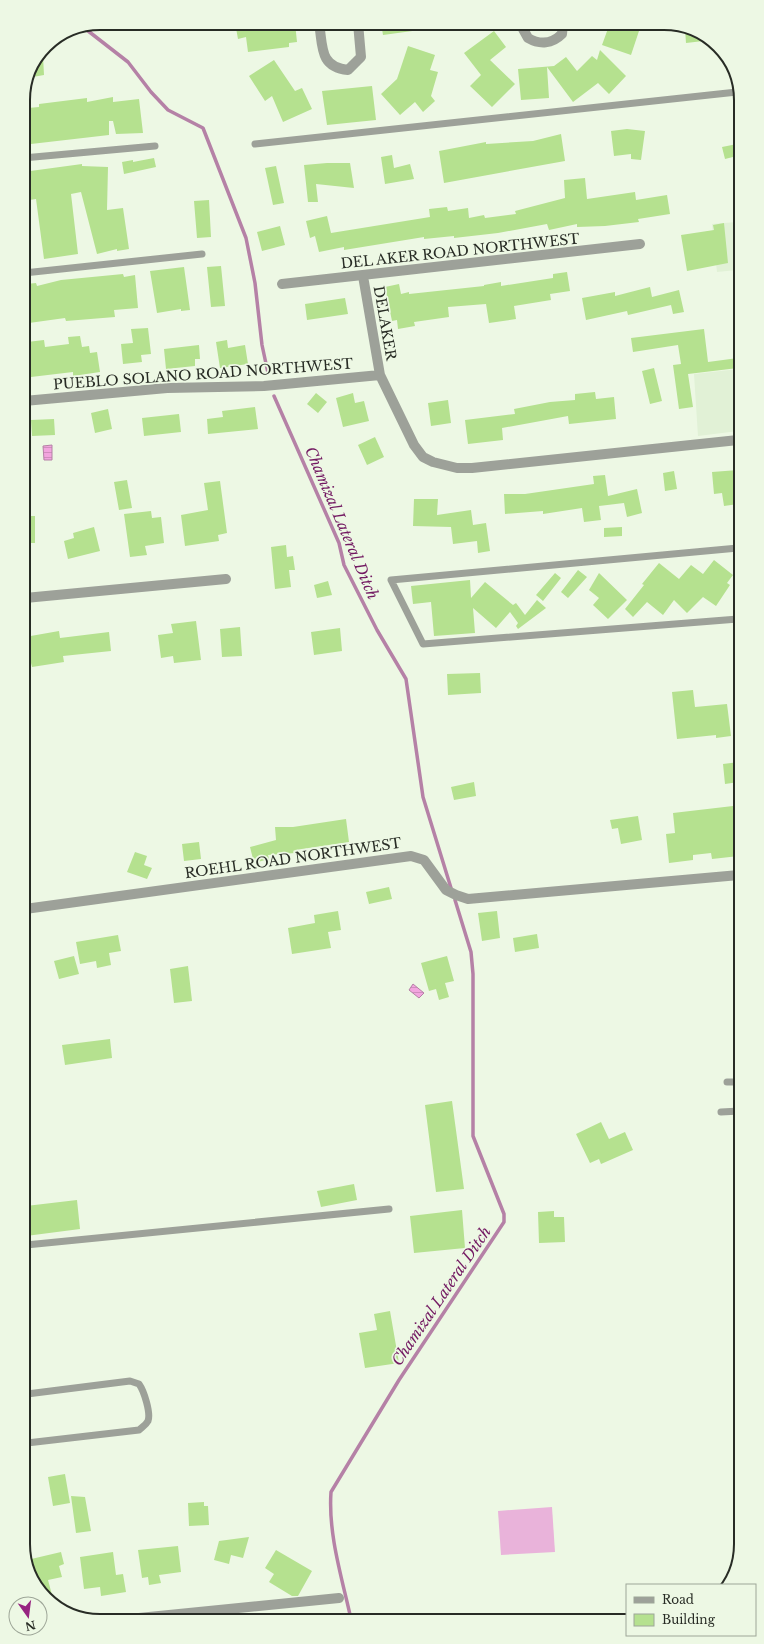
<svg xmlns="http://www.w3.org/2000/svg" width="764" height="1644" viewBox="0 0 764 1644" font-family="'Libre Baskerville',serif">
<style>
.built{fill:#e1f1d6}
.grass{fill:#e9b3da}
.water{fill:url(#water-rules);stroke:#b581a6}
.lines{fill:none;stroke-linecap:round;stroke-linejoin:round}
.stream{stroke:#b581a6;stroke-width:3.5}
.building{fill:#b5e18f}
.service{stroke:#9da199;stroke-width:7}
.minor{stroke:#9da199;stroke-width:10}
.labels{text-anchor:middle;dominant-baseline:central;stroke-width:3.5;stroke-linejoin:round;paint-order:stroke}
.street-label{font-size:14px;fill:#282c25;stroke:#edf8e4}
.water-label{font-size:15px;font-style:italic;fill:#731a62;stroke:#edf8e4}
.rim{fill:none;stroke:#282c25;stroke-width:2}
</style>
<defs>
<pattern id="water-rules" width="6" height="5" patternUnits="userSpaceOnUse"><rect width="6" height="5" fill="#f2a5de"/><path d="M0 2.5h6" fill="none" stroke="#d08ebe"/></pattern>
</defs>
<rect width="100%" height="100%" fill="#edf8e4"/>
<path class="built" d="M737 222V270L717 272 712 224Z
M738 369V431L698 436 694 374Z"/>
<path class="grass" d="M552 1507 555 1552 501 1555 498 1511Z"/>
<path class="water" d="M52 445V460H44L43 446Z
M413 984 424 993 419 998 409 990Z"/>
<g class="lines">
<path class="stream" d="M83 27 128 62 151 92 168 110 203 128 246 238 255 283 262 345 268 373
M274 396 339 543 344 565 377 630 406 679 423 797 451 888
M351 1619C342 1578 328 1534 331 1492L399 1380 504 1222V1214L473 1136V974L471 952 455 900"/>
</g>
<path class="building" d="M245 23H295L297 42 289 43V47L248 52 246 37 238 39 236 28 245 26Z
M381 23H427V29L383 35Z
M610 23H627L640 28 631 55 602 45Z
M685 29 711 39 712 40 686 43Z
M494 31 506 47 490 60 515 84 492 107 470 86 481 75 464 53Z
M408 46 435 55 430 70 438 72 431 96 435 101 423 112 415 102 400 115 381 94 397 79Z
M600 50 626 76 609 94 598 83 573 102 547 67 549 98 521 100 518 69 554 66 566 57 577 71 592 56 597 60Z
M39 56H43L44 75 27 78 29 71Z
M274 60 295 91 302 88 312 109 283 122 272 96 265 101 249 76Z
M372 86 376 120 327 125 322 91Z
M113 97V102L139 99 143 133 116 134 113 121H109V135L31 144 28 108 39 107V104L87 98V102Z
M627 129 645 131 641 160 631 159V154L614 156 611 131Z
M561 134 565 161 444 183 439 151 486 142V144L533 141Z
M737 144V156L725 159 722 147Z
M392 155 394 168 410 164 414 179 385 184 381 157Z
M154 158 156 167 124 174 122 162 133 160V162Z
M327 163H350L354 188 316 184 318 202H308L304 165Z
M82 164V166L108 167 107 210 123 208 129 249 117 251V249L97 254 81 192 71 194 78 254 44 259 36 199 23 201V172Z
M276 166 284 203 273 205 265 168Z
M585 178 587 199 635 192 636 200 667 195 670 214 638 219 639 222 605 226 577 227V224L549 230 547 224 498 233 454 238V236L424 239V237L344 250V247L319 252 315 236 310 238 306 221 327 216 331 233 430 217 429 209 447 207 448 211 468 208 469 218 484 215 485 218 516 214 515 211 565 198 564 180Z
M209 200 211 237 197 238 194 201Z
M724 223 728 263 687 271 681 235 714 230 713 225Z
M280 226 285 245 262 251 257 232Z
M221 266 225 306 211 307 207 267Z
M184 267 190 310 181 311V309L157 313 150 271Z
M567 272 570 291 550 294 551 300 514 306 516 319 489 323 486 304 448 307 449 317 414 322 415 326 398 329 397 320 392 321 385 287 399 284 401 294 409 292V294L484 286V285L501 282V286L553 278V274Z
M123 274 124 277 135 275 138 308 114 310 115 317 66 321 65 318 29 323 26 284 36 283 37 286 61 280Z
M650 287 652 297 679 290 684 312 673 314 671 305 628 315 627 311 586 320 582 298 615 292V296Z
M345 298 348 314 307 320 305 304Z
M148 328 151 354 141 355 142 362 123 364 121 344 133 343 131 329Z
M704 329 708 362 738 358V368L688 374 693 407 679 409 673 365 681 364 678 345 633 352 631 338Z
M80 336 82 347 89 346 90 353 97 352 100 372 73 376V372L31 377 27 342 44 340 45 347 69 344 68 337Z
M227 340 228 348 245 345 248 364 220 368 216 342Z
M199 345 200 359H195V366L166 369 164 349Z
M654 368 662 401 650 404 642 371Z
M595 392 596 399 614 397 616 419 569 424 568 416 502 428 503 440 468 444 465 420 515 414 514 409 550 402 575 400V394Z
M316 393 327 402 318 413 307 404Z
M353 393 355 403 364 401 369 421 343 427 336 398Z
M448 400 451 423 431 426 428 403Z
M255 407 258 429 208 434 207 419 223 417 222 411Z
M108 409 112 429 95 433 91 413Z
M179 414 181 432 144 436 142 418Z
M54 419 55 435 32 436 31 420Z
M375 437 384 457 367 465 358 445Z
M738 470V504L724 506 722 493 714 494 712 472Z
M674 471 677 489 665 491 663 473Z
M605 475 608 496 637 489 642 513 627 517 624 503 599 506 601 520 584 522 582 508 543 514V511L505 514 504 494H525L594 484 593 476Z
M127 480 132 508 119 510 114 482Z
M220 481 227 533 218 535 219 541 185 546 181 515 208 510 204 483Z
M414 499H438L437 515 471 510 473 525 486 523 490 551 478 553 477 541 453 544 451 527 413 526Z
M151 511 152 518 161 517 164 543 145 546 147 555 130 557 124 514Z
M24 516H35V543H24Z
M94 527 100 551 68 559 64 541 74 538 73 533Z
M622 527V536L604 537V528Z
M286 545 287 557 293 556 295 570H289L291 587 275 589 271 547Z
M714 560 733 575 727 583 730 585 716 606 703 597 687 613 674 600 663 615 647 602 633 617 625 609 644 585 642 584 659 563 679 579 691 565 703 574Z
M578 570 587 577 568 598 561 592Z
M555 573 561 578 543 601 536 595Z
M599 573 627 600 608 619 593 605 599 598 589 590Z
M470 580 471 598 485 582 513 605 516 603 525 615 537 600 546 608 518 629 516 626 518 623 510 612 496 628 473 608 475 633 434 636 431 602 413 604 411 586Z
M328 581 332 595 317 598 314 585Z
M196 621 201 660 174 663 173 656 161 658 158 635 173 633 171 624Z
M240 627 242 656 222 657 220 629Z
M340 628 342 651 314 655 311 632Z
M59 631 60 638 109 632 111 651 63 656 64 662 32 667 30 659 25 660V637Z
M480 673 481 693 448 695 447 674Z
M693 690 695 707 727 704 731 736 716 738V735L677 739 672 692Z
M739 762V782L725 784 723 764Z
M474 782 476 796 454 800 451 787Z
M733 806 737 835H739V856L712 859 711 853 693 855V860L669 863 666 834 675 833 673 813Z
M638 816 642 840 621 844 618 828 612 829 610 820Z
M346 819 349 842 295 850V853L268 855 269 859 254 863 250 847 276 840 275 827H293Z
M199 842 201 859 184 861 182 844Z
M135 852 147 856 144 865 152 868 147 879 127 872Z
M389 887 392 899 369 904 366 892Z
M338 911 341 930 328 932 331 948 292 954 288 928 315 923 314 915Z
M497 911 500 938 482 941 478 913Z
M537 934 539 948 515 952 513 938Z
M118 935 121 951 109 953 111 965 97 968 96 961 80 964 76 942Z
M74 956 79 974 59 979 54 961Z
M447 956 454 981 445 983 449 997 439 1000 436 989 429 991 421 963Z
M188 966 192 1001 174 1003 170 969Z
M110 1039 112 1058 65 1065 62 1045Z
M452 1101 464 1189 436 1192 425 1105Z
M601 1122 609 1139 625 1132 633 1150 601 1164 599 1159 590 1163 576 1134Z
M354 1184 357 1200 321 1207 317 1191Z
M77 1200 80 1229 26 1236V1206Z
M462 1210 465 1248 414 1253 410 1216Z
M554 1211V1217H564L565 1242 539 1243 538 1212Z
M390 1311 399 1363 365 1368 359 1333 377 1330 374 1314Z
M65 1474 70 1503 53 1506 48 1477Z
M71 1496 85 1497 91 1531 76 1533Z
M204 1502V1506H208L209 1525 189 1526 188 1503Z
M249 1537 243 1558 231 1555 229 1564 214 1560 219 1541Z
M178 1546 181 1572 159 1575 161 1583 149 1585 148 1577 142 1578 138 1550Z
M276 1550 312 1571 298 1596H292L269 1582 274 1574 265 1568Z
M61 1552 64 1564 59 1566 62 1577 48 1580 55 1606 27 1569V1560Z
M113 1552 116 1575 123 1574 126 1592 101 1596 100 1587 84 1589 80 1557Z"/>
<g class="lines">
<path class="service" d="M255 144 737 92
M23 158 155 146
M24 273 202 254
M738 548 391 580 423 644 738 619
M727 1082H740
M721 1112 740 1111
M26 1245 389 1209
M27 1394 130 1381 139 1384C144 1391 151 1413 148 1421 146 1425 142 1427 139 1430L27 1443"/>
<path class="minor" d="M319 23C323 46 319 67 348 70L361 57 358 23
M522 23 523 29 528 38C540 45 552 44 562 34L563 23
M363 276 380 375 414 445 423 457 433 462 457 468H472L738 440
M282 284 640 244
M24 401 167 388 264 386 380 375
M25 598 226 579
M25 909 411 856 424 860 446 890 456 895 468 899 739 875
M109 1621 339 1598"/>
</g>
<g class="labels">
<g class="street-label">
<text transform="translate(460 251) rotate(-6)">DEL AKER ROAD NORTHWEST</text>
<text transform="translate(385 323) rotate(80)">DELAKER</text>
<text transform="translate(203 374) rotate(-4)">PUEBLO SOLANO ROAD NORTHWEST</text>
<text transform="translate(293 858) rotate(-8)">ROEHL ROAD NORTHWEST</text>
</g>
<g class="water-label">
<text transform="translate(342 523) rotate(67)">Chamizal Lateral Ditch</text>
<text transform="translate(441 1296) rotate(-56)">Chamizal Lateral Ditch</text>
</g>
</g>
<path d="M0 0H764V1644H0ZM100 30H664A70 70 0 0 1 734 100V1544A70 70 0 0 1 664 1614H100A70 70 0 0 1 30 1544V100A70 70 0 0 1 100 30Z" fill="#edf8e4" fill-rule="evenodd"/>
<path class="rim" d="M100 30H664A70 70 0 0 1 734 100V1544A70 70 0 0 1 664 1614H100A70 70 0 0 1 30 1544V100A70 70 0 0 1 100 30Z"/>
<rect x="626" y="1584" width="130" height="52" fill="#edf8e4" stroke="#9ea698"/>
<rect x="634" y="1597" width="20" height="6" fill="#9da199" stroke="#9ea698"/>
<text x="662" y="1604" font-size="12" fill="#282c25">Road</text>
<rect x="634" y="1614" width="20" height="12" fill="#b5e18f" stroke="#9ea698"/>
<text x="662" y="1624" font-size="12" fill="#282c25">Building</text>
<g transform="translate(28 1616) rotate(166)"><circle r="19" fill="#edf8e4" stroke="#9ea698"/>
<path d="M0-3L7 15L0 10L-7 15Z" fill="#972481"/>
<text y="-6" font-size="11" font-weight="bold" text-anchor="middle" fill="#282c25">N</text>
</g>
</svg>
